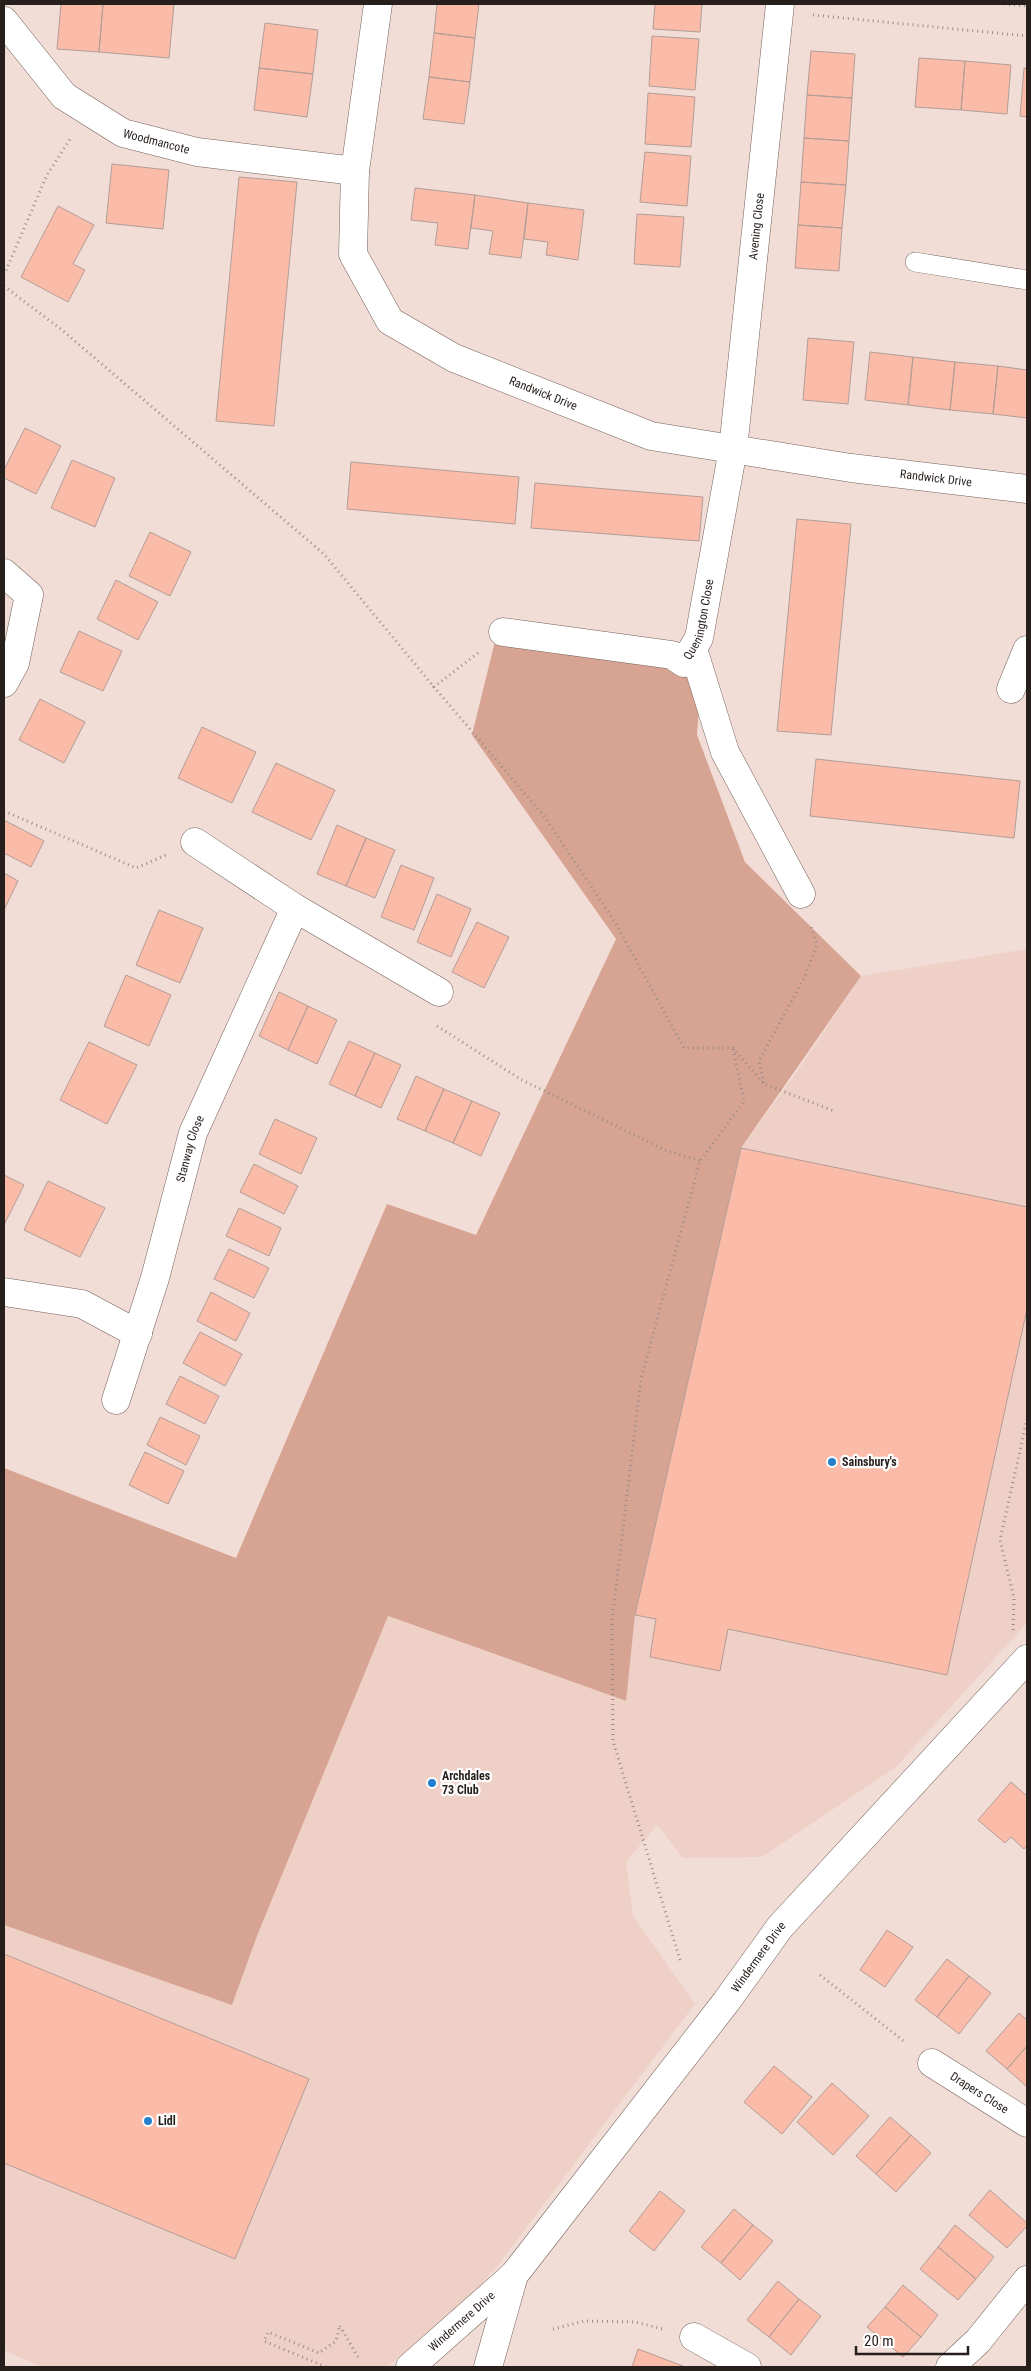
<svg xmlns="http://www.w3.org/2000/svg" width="1031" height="2371" viewBox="0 0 1031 2371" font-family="'Roboto Condensed',sans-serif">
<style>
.built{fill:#eed0c7}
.green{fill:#d7a493}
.building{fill:#fabca8;stroke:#b29d97}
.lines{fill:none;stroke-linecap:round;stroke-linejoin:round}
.service-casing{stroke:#73605a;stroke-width:20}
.minor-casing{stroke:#73605a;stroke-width:29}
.tertiary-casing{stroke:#73605a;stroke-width:29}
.path{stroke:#9b8c87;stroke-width:3;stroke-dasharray:1 4;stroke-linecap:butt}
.service{stroke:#fff;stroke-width:19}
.minor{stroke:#fff;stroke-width:28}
.tertiary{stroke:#fff;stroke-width:28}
.poi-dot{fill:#2480cd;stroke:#fff;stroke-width:2}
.labels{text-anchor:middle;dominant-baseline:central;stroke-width:4.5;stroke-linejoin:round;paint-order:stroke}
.street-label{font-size:12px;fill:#261f1c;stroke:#fff}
.poi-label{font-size:12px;font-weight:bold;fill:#261f1c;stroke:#fff;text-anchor:start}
</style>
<rect width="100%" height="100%" fill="#f2ddd6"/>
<path class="built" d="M1027 949V1623L896 1767 762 1857 683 1858 657 1825 626 1862 633 1916 695 2004 499 2264 451 2318 387 2367H41L4 2350V1925L232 2005 257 1936 387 1616 625 1701 635 1615 741 1148 796 1073 861 976Z"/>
<path class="green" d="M496 637 702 660 697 735 745 862 861 976 741 1148 635 1615 626 1701 388 1616 257 1936 232 2005 4 1925V1468L236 1558 387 1204 476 1235 616 939 472 735Z"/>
<path class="building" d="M61 4H103L99 52 57 49Z
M103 4H174L169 58 99 52Z
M437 4H479L475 38 434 33Z
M655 4H702L700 32 653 29Z
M265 23 318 30 313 74 259 68Z
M434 33 475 38 470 82 429 77Z
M652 36 699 39 695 90 649 86Z
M811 51 855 54 852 98 807 95Z
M919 58 965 61 961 110 915 107Z
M965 61 1011 65 1007 114 961 110Z
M259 68 313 74 307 117 254 110Z
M1024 68 1027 69V117L1020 116Z
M429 77 470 82 464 124 423 119Z
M648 93 695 97 691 147 645 144Z
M807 95 852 98 849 141 804 138Z
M804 138 849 141 846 185 801 182Z
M645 152 691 156 687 206 640 202Z
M112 164 169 170 163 229 106 223Z
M239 177 297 182 274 426 216 421Z
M801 182 846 185 842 228 798 225Z
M415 188 475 195 468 249 435 245 438 223 411 220Z
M475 195 528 203 521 258 489 254 493 231 471 228Z
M528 203 584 210 578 260 546 255 548 242 524 239Z
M58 206 94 225 73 264 85 270 68 302 21 277Z
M637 214 684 217 680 267 634 264Z
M798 225 842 228 839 271 795 268Z
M808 338 854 342 848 404 803 400Z
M870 352 913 357 908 405 865 400Z
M913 357 955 362 950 410 908 405Z
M955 362 998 366 993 414 950 410Z
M998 366 1027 370V418L993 414Z
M25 428 61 446 36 494 4 478V470Z
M72 460 115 478 95 527 51 508Z
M351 462 519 477 515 524 347 509Z
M535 483 703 497 699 541 531 528Z
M797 519 851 524 831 735 777 731Z
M150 532 191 552 170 596 129 576Z
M116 580 158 602 138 640 97 619Z
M79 631 122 651 103 691 60 672Z
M40 699 85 722 64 763 19 740Z
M202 727 256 752 232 803 178 778Z
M816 759 1020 781 1014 838 810 816Z
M276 763 335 790 311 840 252 812Z
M4 820 44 841 31 867 4 853Z
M337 825 366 838 346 886 317 874Z
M366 838 395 850 375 898 346 886Z
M401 865 434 878 414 930 381 917Z
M4 873 18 881 4 910Z
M437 894 471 909 451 957 417 942Z
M159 910 203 928 180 983 136 965Z
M477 922 509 937 484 988 452 972Z
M126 975 171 995 149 1046 104 1026Z
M279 992 308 1006 288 1050 259 1036Z
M308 1006 337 1020 317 1064 288 1050Z
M349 1041 375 1053 355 1096 329 1084Z
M89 1042 137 1065 107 1124 60 1100Z
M375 1053 401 1065 381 1108 355 1096Z
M416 1076 444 1089 425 1131 397 1119Z
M444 1089 472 1101 453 1143 425 1131Z
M472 1101 500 1113 481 1156 453 1143Z
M275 1119 317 1138 301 1174 259 1154Z
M741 1148 1027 1207V1309L947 1675 728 1629 720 1671 650 1657 656 1619 635 1615Z
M254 1164 298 1186 284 1214 240 1192Z
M4 1175 24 1185 4 1225Z
M48 1181 105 1208 80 1257 24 1230Z
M239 1208 281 1228 269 1256 226 1236Z
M229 1249 269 1268 254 1298 214 1279Z
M211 1292 250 1313 236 1341 197 1321Z
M200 1332 242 1354 225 1386 183 1363Z
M180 1376 219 1396 205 1424 166 1404Z
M160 1417 200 1436 186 1465 147 1445Z
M145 1452 184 1471 168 1504 129 1485Z
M1011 1782 1027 1796V1846L1024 1849 1011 1837 1005 1843 978 1820Z
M887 1930 913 1947 885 1987 860 1970Z
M4 1954 309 2079 235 2259 4 2163Z
M947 1959 969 1976 937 2017 915 2000Z
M969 1976 991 1993 959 2034 937 2017Z
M1019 2013 1027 2020V2046L1007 2069 986 2051Z
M1027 2046V2087L1007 2069Z
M774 2066 812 2097 782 2134 744 2102Z
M832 2083 869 2116 833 2155 797 2122Z
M890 2117 911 2135 876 2174 856 2156Z
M911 2135 931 2153 896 2192 876 2174Z
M990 2190 1027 2223V2226L1007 2248 969 2215Z
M660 2191 685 2211 654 2251 629 2231Z
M734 2209 753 2225 721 2263 701 2247Z
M753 2225 773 2241 740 2280 721 2263Z
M955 2225 994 2257 976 2279 938 2247Z
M938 2247 976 2279 958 2300 920 2269Z
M778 2281 799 2299 769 2337 747 2320Z
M903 2285 938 2315 921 2337 885 2307Z
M799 2299 821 2316 791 2355 769 2337Z
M885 2307 921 2337 903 2357 867 2327Z
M638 2349 683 2366 682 2367H632Z"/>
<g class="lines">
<defs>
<path id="service" d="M915 262 1027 280"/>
<g id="minor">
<path id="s1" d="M378 4 355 171 353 254 390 321 454 358 651 436 851 468 1027 489"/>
<path id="s2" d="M4 21 64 96 123 133 197 152 355 171"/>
<path d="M4 573 29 595 15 663 4 683"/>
<path id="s3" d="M503 632 672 655 684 663 699 638 733 449 780 4"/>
<path d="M693 649 725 752 801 894"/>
<path d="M1011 689 1027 650"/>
<path d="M195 842 295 908 439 992"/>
<path d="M4 1292 82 1304 138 1334"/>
<path id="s4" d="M116 1400 155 1278 193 1133 295 908"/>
<path id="s5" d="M932 2063 1027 2123"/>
<path d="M694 2337 747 2367"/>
<path d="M950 2367 978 2341 1027 2280"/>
</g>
<g id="tertiary">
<path id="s6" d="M410 2367 514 2275 726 2002 780 1927 1027 1659"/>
<path d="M488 2367 514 2275"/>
</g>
</defs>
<use href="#service" class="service-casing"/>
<use href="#minor" class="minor-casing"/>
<use href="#tertiary" class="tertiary-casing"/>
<path class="path" d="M1004 4 1027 6
M813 15 1027 36
M4 275 47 175 70 139
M4 286 62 330 324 554 434 687
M478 653 434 687 544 816 615 922 684 1048H733L764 1084 834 1111
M4 811 136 868 166 855
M437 1026 522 1080 665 1150 700 1161
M764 1083 759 1061 804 978 817 945 810 924
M1013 1630 1014 1598 1000 1540 1027 1419
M680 1960 613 1741 612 1620 641 1379 700 1161 744 1101 733 1048
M820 1975 906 2043
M340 2326 358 2357
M553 2329 584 2321 635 2322 663 2329
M326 2367 264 2341 268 2332 319 2353 336 2341 340 2325"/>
<use href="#service" class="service"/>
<use href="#minor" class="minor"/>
<use href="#tertiary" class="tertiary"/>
</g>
<g class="poi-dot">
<circle cx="832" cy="1462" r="5"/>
<circle cx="432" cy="1783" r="5"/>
<circle cx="148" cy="2121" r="5"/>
</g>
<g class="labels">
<g class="street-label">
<text stroke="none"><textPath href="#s2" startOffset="200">Woodmancote</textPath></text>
<text stroke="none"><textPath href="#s3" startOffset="630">Avening Close</textPath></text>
<text stroke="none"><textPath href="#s1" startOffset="498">Randwick Drive</textPath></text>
<text stroke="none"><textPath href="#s1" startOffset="902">Randwick Drive</textPath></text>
<text stroke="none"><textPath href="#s3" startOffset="232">Quenington Close</textPath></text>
<text stroke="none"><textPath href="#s4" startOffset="262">Stanway Close</textPath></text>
<text stroke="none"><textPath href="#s6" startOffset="540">Windermere Drive</textPath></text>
<text stroke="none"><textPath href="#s5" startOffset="56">Drapers Close</textPath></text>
<text stroke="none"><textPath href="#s6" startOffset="69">Windermere Drive</textPath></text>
</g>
<g class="poi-label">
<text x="842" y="1462">Sainsbury's</text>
<text x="442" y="1776">Archdales<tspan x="442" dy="14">73 Club</tspan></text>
<text x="158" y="2121">Lidl</text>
</g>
</g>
<rect width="1031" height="2371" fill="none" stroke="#261f1c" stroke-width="10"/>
<path d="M856 2346v8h112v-8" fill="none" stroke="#261f1c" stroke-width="2.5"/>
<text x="864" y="2346" font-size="15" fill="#261f1c" stroke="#ffffff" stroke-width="4" paint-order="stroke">20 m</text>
</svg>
